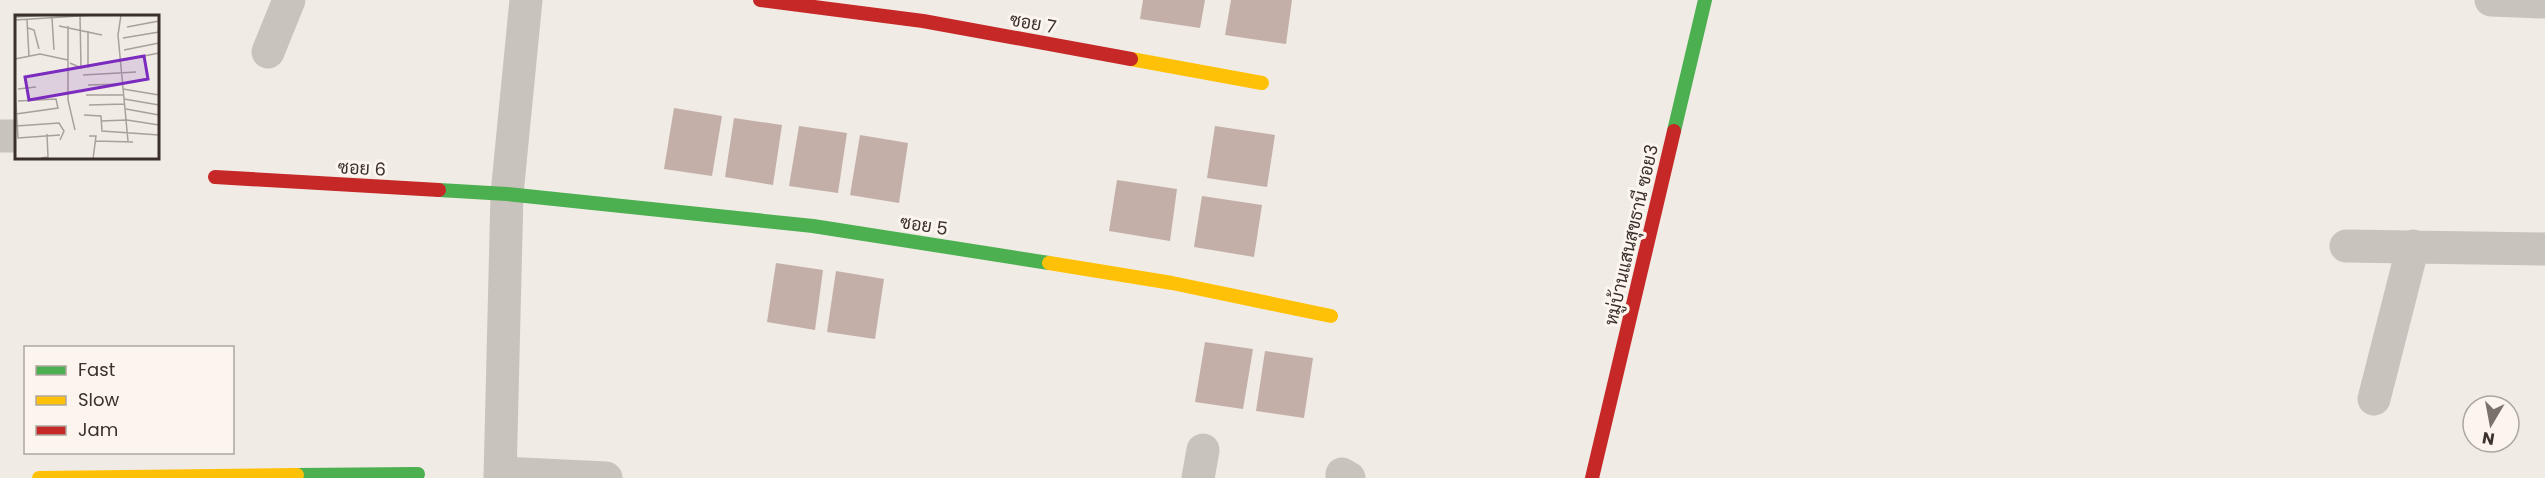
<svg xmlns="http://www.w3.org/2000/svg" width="2545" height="478" viewBox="0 0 2545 478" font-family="Poppins,Sarabun,sans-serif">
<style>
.building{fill:#c3afa7}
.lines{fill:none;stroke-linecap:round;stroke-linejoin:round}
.street{stroke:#c9c3be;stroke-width:33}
.fast{stroke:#4caf50;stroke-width:14}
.slow{stroke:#ffc107;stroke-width:14}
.jam{stroke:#c62828;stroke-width:14}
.labels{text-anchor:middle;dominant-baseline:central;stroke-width:6;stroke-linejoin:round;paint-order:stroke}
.street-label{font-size:18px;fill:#3b302b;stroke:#fbf5ee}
.inset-road{fill:none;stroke:#a8a09b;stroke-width:1.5}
.view{fill:#7b2cbf;fill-opacity:0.15;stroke:#7b2cbf;stroke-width:3}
.inset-edge{fill:none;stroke:#3b302b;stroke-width:3}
</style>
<rect width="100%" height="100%" fill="#f0ebe5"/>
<path class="building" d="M1143 0H1205L1200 28 1140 19Z
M1231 0H1292L1286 44 1225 35Z
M674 108 722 116 712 176 664 169Z
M734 118 782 125 773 185 725 177Z
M799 126 847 133 838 193 789 186Z
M1215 126 1275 135 1267 187 1207 178Z
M860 135 908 143 899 203 850 195Z
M1117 180 1177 189 1170 241 1109 231Z
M1202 196 1262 205 1254 257 1194 247Z
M776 263 823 270 815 330 767 322Z
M836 271 884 279 875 339 827 332Z
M1205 342 1253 349 1243 409 1195 402Z
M1265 351 1313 358 1304 418 1256 411Z"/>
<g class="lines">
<path class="street" d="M2491 0 2545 2
M268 52 289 0
M0 136H16
M2346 246 2545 249
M2374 399 2413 246
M500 473 606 478
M500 478 507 194 526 0
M1198 478 1203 450
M1342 478V474L1349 478"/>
<path class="fast" d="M1674 131 1705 0
M439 190 507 194 813 226 1049 263
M297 475 418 474"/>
<path class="slow" d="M1131 59 1262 83
M1049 263 1172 283 1331 316
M39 478 297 475"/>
<path class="jam" d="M760 0 923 21 1131 59
M215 177 439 190
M1592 478 1674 131"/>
</g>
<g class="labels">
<g class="street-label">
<text transform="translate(1033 23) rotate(10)">ซอย 7</text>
<text transform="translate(362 168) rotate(3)">ซอย 6</text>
<text transform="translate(924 225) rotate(9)">ซอย 5</text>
<text transform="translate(1631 235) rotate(-77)">หมู่บ้านแสนสุขธานี ซอย3</text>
</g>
</g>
<g transform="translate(15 15)">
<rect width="144" height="144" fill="#f0ebe5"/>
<path class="inset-road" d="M106 0 103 20 113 126M0 2 32 0M37 3 39 35M0 5 79 0M12 5 14 42M44 11 87 20M53 11V85L60 115M112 12 144 6M13 13 19 15 24 34M73 16V53M108 23 144 17M109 35 144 28M0 44 25 39 53 45M109 45 144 38M55 48 66 53 65 1M68 60 121 57M73 70 108 69M0 72 3 123 45 120M3 74 21 72M108 74 144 80M71 80H108M109 84 144 90M74 90 110 89M111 94 144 100M1 99 43 93 41 84 3 86M69 100 86 101 87 116 144 120M112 105 144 110M86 106 112 105M1 111 44 108 49 116 45 125M74 121H81L78 144M81 126 118 127M26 143 33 142 32 119"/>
<path class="view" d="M129 41 133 64 14 85 10 62Z"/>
<rect width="144" height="144" class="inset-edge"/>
</g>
<rect x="24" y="346" width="210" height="108" fill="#fbf5ee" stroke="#aea6a0" stroke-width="1.5"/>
<rect x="36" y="366" width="30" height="9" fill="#4caf50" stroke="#aea6a0" stroke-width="1.5"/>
<text x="78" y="376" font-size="18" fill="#3b302b">Fast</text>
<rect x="36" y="396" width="30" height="9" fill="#ffc107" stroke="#aea6a0" stroke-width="1.5"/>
<text x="78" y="406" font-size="18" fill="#3b302b">Slow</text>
<rect x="36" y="426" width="30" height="9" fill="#c62828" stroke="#aea6a0" stroke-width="1.5"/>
<text x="78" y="436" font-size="18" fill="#3b302b">Jam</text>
<g transform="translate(2491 424) rotate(190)"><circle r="28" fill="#fbf5ee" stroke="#aea6a0" stroke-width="1.5"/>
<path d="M0-4.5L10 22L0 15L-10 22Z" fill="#7a716c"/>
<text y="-9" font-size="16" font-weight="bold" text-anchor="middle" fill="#3b302b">N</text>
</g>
</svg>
